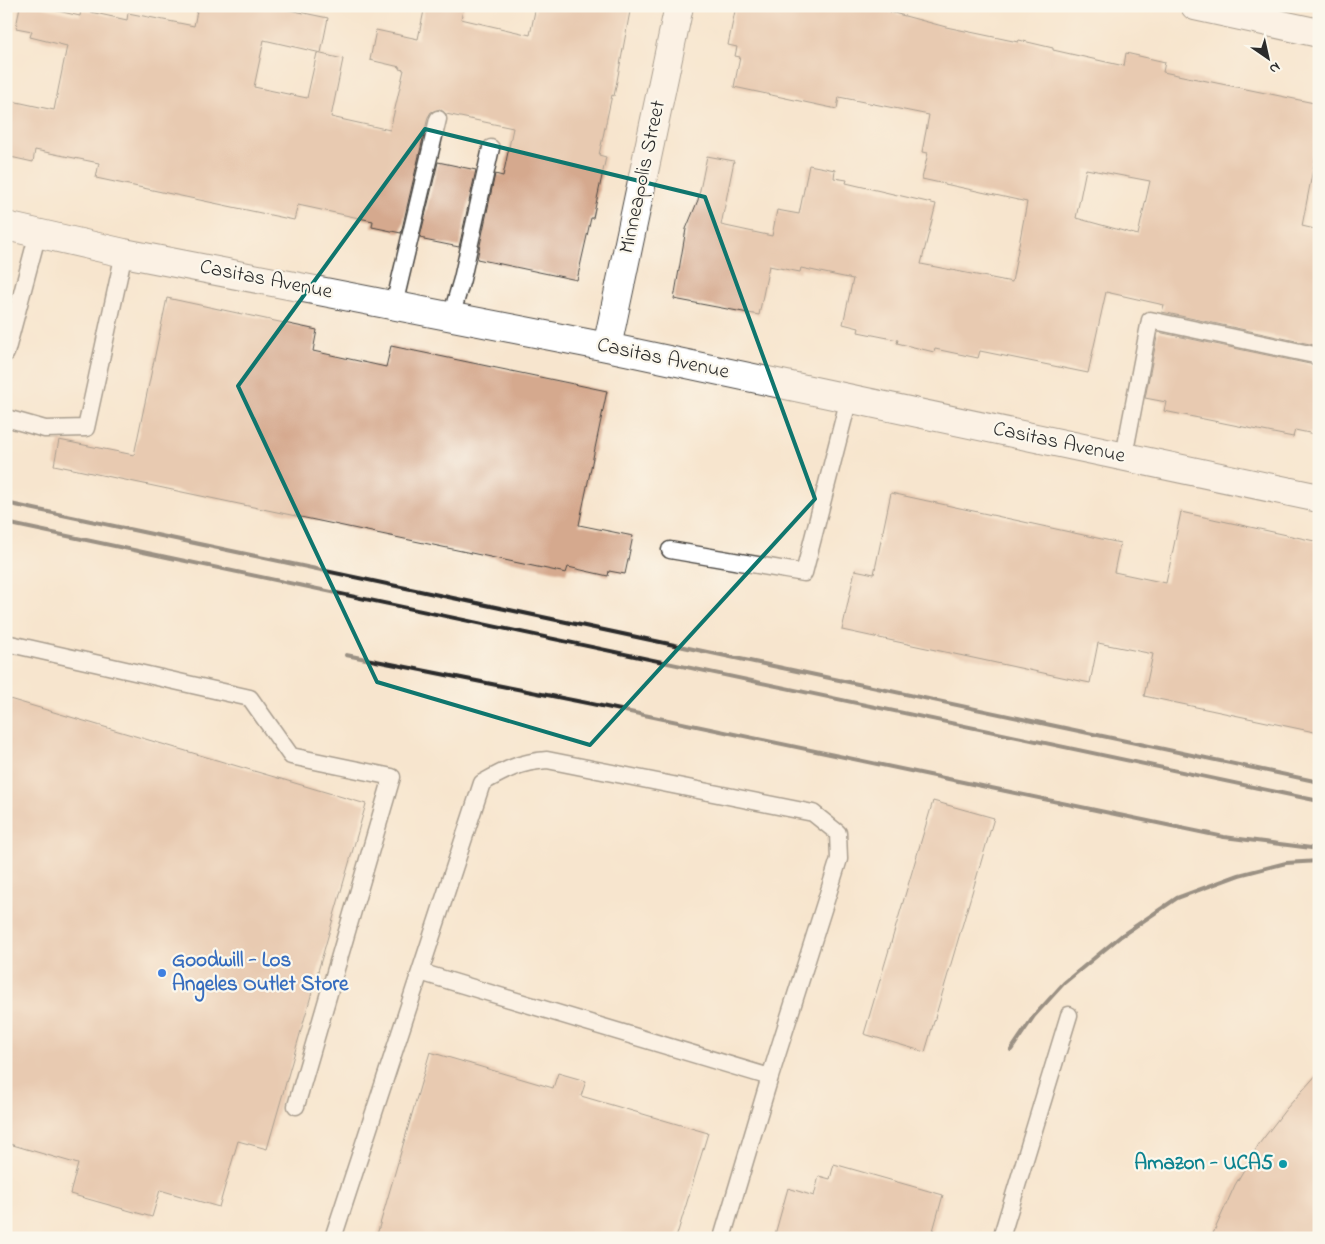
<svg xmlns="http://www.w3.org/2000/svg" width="1325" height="1244" viewBox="0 0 1325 1244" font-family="'Indie Flower',sans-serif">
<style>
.building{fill:#d5a98e;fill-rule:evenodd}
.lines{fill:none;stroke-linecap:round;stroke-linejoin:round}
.service-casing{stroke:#4a4743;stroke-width:19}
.minor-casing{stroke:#4a4743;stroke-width:30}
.service{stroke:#fff;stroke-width:16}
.minor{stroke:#fff;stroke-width:28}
.rail{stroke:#2b2b2b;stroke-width:4}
.marked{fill:none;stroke:#0f766e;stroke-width:4;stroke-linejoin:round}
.shop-dot{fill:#3f7fe0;stroke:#fbf7ec;stroke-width:2}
.culture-dot{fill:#0f9aa8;stroke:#fbf7ec;stroke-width:2}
.labels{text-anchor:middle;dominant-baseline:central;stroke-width:4.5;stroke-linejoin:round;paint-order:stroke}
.street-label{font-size:21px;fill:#2b2b2b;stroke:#fbf7ec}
.shop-label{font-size:21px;font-weight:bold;fill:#366cbe;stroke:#fbf7ec;text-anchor:start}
.culture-label{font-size:21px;font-weight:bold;fill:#0d838f;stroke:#fbf7ec;text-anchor:end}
</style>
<rect width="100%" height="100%" fill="#fbf7ec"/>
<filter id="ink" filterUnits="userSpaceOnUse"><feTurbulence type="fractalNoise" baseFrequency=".02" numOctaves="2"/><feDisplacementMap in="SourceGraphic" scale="10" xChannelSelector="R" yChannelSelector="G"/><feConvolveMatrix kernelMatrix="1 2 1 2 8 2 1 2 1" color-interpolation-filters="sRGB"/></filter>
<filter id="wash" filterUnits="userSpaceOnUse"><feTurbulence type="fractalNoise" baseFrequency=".0096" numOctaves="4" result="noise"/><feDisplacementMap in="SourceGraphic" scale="20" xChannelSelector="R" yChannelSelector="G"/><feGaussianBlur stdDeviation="1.12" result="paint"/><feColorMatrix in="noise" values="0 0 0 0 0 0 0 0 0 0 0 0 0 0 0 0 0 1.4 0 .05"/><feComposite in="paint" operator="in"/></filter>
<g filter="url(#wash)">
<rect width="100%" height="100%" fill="#f7e5ce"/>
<g id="blocks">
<path class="building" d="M20 6H36L80 16 81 10 127 20 128 13 194 26 198 6H270L328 18 321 53 264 40 254 87 307 98 317 53 343 59 331 117 390 130 404 70 399 69 400 67 370 60 376 30 418 39 425 6H464L461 19 530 35 536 6H631L617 81 614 96 612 95 599 155 606 157 593 218H591L577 280 477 259 495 174 503 176 513 128 446 114 440 109 431 112 428 117 401 233 372 227 373 221 298 205 294 220 96 178 99 163 35 150 33 162 6 156V113L9 114 12 101 54 110 67 46 30 37 32 31 16 28Z
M736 6H891L890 12 946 27 1018 42 1019 40 1053 48V50L1124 66 1126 53 1165 62 1163 72 1319 104V138L1302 226 1319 230V346L1162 312 1164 305 1106 292 1088 373 980 351 978 358 935 349 934 352 897 343 898 340 858 332 859 328 843 324 853 279 801 268 800 272 769 266 759 315 674 299 686 229 698 200 707 156 734 161 721 225 772 236 777 210 799 214 809 165 835 170 834 178 847 180 846 183 936 204 921 264 1012 282 1027 202 922 179 928 153 922 152 929 115 839 97 837 109 734 87 740 57 735 56 737 47 728 45ZM1086 169 1150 181 1138 235 1076 218Z
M438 162 476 170 459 247 424 240V238L420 237Z
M167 298 317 330 313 351 386 367 391 346 607 391 579 525 633 536 625 574 609 571 608 576 568 567 566 573 54 465 59 440 134 455Z
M1158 332 1319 366V435L1295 430 1293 437 1164 411 1166 402 1145 398Z
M891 493 1120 543 1114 572 1166 583 1181 512 1319 542V733L1144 696 1153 654 1098 643 1090 683 842 630 855 570 874 574Z
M6 698 366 804 267 1149 238 1141 219 1207 160 1190 152 1217 70 1194 78 1164 6 1143Z
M933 801 994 818 925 1052 864 1034Z
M430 1052 553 1088 558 1073 586 1081 581 1096 708 1133 676 1238H376Z
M1319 1072V1238H1211L1235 1185 1259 1144 1286 1109Z
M834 1164 943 1195 931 1238H774L788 1188 814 1196 819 1176 830 1179Z"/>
</g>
</g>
<g filter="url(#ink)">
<use href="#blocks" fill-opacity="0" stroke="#4a4743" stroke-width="1"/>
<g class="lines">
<defs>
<path id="service" d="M394 305 438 119
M451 317 462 279 491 148
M6 353 38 233
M6 418 45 429 86 428 124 253
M1124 456 1150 320 1319 356
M670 550 804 573 849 398
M6 643 250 698 291 756 392 777 296 1106
M420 972 482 783C505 770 520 762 547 760L813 813 838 833 839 859 770 1077
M333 1238 420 972 770 1077 722 1238
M1001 1238 1069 1015"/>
<path id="minor" d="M1195 6 1319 33
M6 226 124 253 607 347 1319 498
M607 347 679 6"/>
</defs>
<use href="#service" class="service-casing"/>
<use href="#minor" class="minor-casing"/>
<use href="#service" class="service"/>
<use href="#minor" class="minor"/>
<path class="rail" d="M6 503 1319 782
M6 523 1319 801
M346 655 592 704 1224 837 1319 849
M1011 1050 1034 1016 1064 983 1121 936 1177 898 1239 875 1286 863 1319 861"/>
</g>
</g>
<path d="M0 0H1325V1244H0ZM425 129 705 197 815 499 590 745 377 682 238 386Z" fill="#f7e5ce" fill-opacity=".55" fill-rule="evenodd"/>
<path class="marked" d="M425 129 705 197 815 499 590 745 377 682 238 386Z"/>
<circle class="shop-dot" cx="162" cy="973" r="5"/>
<circle class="culture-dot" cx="1283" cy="1164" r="5"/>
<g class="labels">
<g class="street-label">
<text transform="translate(643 177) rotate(-78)">Minneapolis Street</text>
<text transform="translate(266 280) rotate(11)">Casitas Avenue</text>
<text transform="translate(663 359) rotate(12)">Casitas Avenue</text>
<text transform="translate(1059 443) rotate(12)">Casitas Avenue</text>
</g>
<g class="shop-label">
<text x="172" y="961">Goodwill - Los<tspan x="172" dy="24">Angeles Outlet Store</tspan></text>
</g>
<g class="culture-label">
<text x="1273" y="1164">Amazon - UCA5</text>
</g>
</g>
<rect width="1325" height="1244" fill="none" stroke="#fbf7ec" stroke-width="25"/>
<g transform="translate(1268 58) rotate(146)" stroke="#fbf7ec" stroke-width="4" paint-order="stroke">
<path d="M0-4L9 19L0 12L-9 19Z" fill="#2b2b2b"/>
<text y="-8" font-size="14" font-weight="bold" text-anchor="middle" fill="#2b2b2b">N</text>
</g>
</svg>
